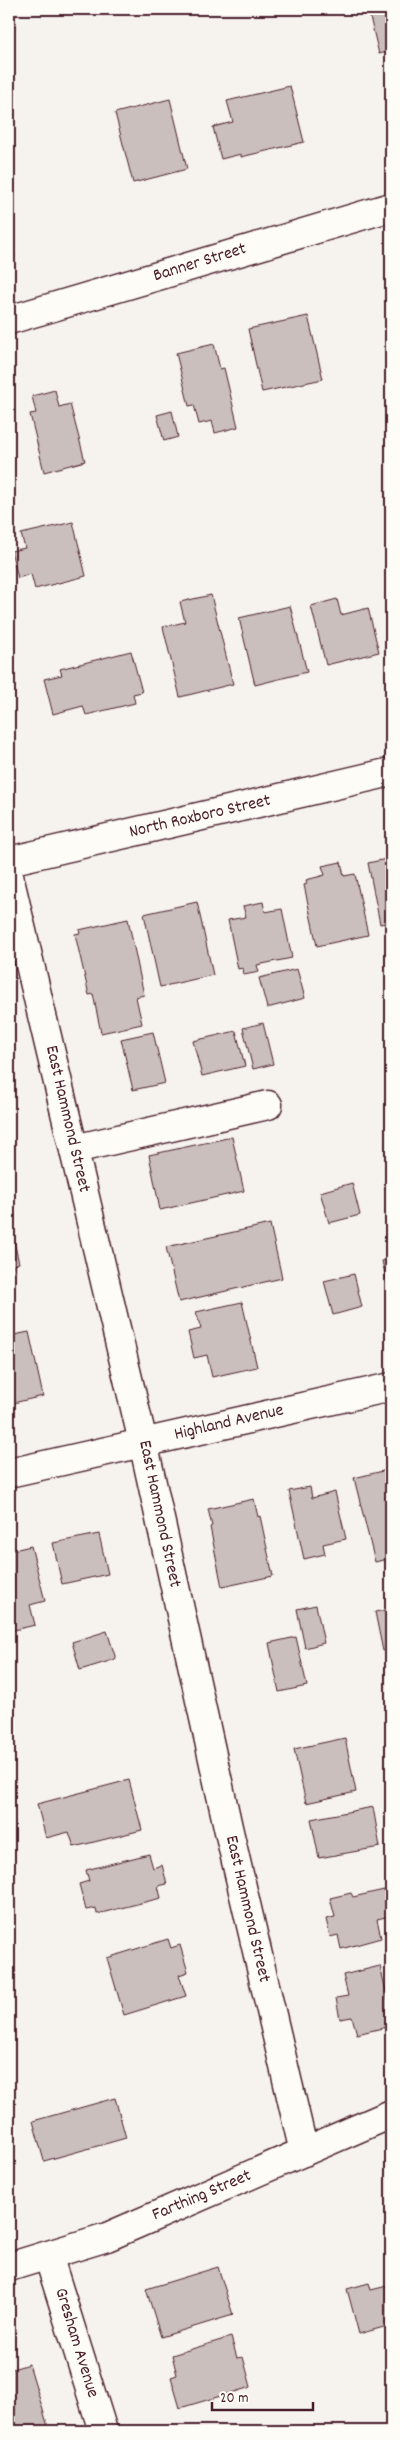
<svg xmlns="http://www.w3.org/2000/svg" width="400" height="2440" viewBox="0 0 400 2440" font-family="Dekko,sans-serif">
<style>
.building{fill:#cbbfbe;stroke:#4a1f2b}
.lines{fill:none;stroke-linecap:round;stroke-linejoin:round}
.minor-casing{stroke:#4a1f2b;stroke-width:31}
.major-casing{stroke:#4a1f2b;stroke-width:31}
.minor{stroke:#fdfcf7;stroke-width:28}
.major{stroke:#fdfcf7;stroke-width:28}
.labels{text-anchor:middle;dominant-baseline:central;stroke-width:4.5;stroke-linejoin:round;paint-order:stroke}
.street-label{font-size:18px;fill:#4a1f2b;stroke:#fdfcf7}
</style>
<rect width="100%" height="100%" fill="#f6f3ef"/>
<filter id="ink" filterUnits="userSpaceOnUse"><feTurbulence type="fractalNoise" baseFrequency=".02" numOctaves="2"/><feDisplacementMap in="SourceGraphic" scale="10" xChannelSelector="R" yChannelSelector="G"/><feConvolveMatrix kernelMatrix="1 2 1 2 8 2 1 2 1" color-interpolation-filters="sRGB"/></filter>
<g filter="url(#ink)">
<path class="building" d="M368 9H391V51L379 54Z
M290 86 304 142 241 157V154L221 159 213 127 233 122 227 101Z
M170 99 187 169 133 183 115 113Z
M9 233 15 257 9 259Z
M308 316 323 379 262 392 248 329Z
M214 344 220 369 224 368 238 427 215 433 212 421 199 424 194 405 189 406 176 353Z
M55 390 59 407 70 404 85 461 44 472 30 414 36 413 32 396Z
M172 411 178 437 164 441 157 415Z
M73 522 86 576 35 589 31 574 18 578 11 551 25 548 21 534Z
M211 595 233 684 180 697 163 627 185 622 180 602Z
M337 599 341 615 368 608 379 652 326 665 311 606Z
M290 606 307 672 255 685 239 618Z
M131 651 142 692 133 694 135 703 86 715 83 706 53 714 44 679 62 675 60 669Z
M391 858V922L380 924 368 863Z
M341 862 344 876 355 874 368 935 317 946 304 885 307 884 306 880 325 875 322 866Z
M197 902 213 975 160 987 144 914Z
M263 902 265 912 282 909 292 958 257 965 259 972 244 975 243 968 238 969 228 920 246 917 243 906Z
M128 919 144 995 136 997 142 1024 101 1033 93 994 89 995 75 934 80 933 79 930Z
M297 969 305 998 267 1008 259 978Z
M263 1023 273 1064 253 1069 243 1028Z
M236 1031 245 1066 202 1076 193 1041Z
M153 1032 165 1083 133 1090 121 1039Z
M232 1137 244 1191 160 1210 149 1155Z
M352 1183 360 1215 329 1223 320 1192Z
M9 1220 19 1263 14 1265 15 1271 9 1272Z
M270 1224 282 1278 179 1302 166 1247Z
M391 1259V1299L382 1261Z
M354 1274 362 1307 333 1315 324 1281Z
M242 1302 257 1367 212 1377 207 1355 194 1358 188 1332 201 1329 196 1312Z
M29 1332 43 1396 9 1404V1336Z
M391 1469V1558L375 1562 354 1478Z
M310 1487 312 1498 335 1492 346 1539 323 1544 325 1554 304 1559 289 1491Z
M254 1499 258 1517 260 1516 273 1576 222 1587 210 1527 212 1526 208 1509Z
M99 1534 108 1574 62 1584 53 1543Z
M31 1546 45 1601 30 1605 35 1625 10 1631 9 1551Z
M316 1605 324 1643 305 1648 297 1609Z
M391 1609V1649L383 1651 375 1612Z
M107 1631 116 1659 80 1670 72 1642Z
M296 1637 307 1686 279 1692 269 1643Z
M345 1738 356 1792 306 1803 294 1749Z
M129 1780 142 1830 74 1847 69 1832 46 1838 37 1804Z
M373 1807 380 1847 319 1858 311 1819Z
M149 1854 153 1868 162 1865 167 1884 158 1886 161 1898 97 1914 96 1908 86 1910 79 1884 89 1881 86 1870Z
M384 1890 390 1916 377 1919 381 1938 341 1949 338 1935 330 1937 326 1919 335 1917 330 1898 351 1893 353 1897Z
M168 1939 171 1948 180 1945 188 1972 179 1975 186 1996 124 2015 107 1958Z
M380 1966 391 2012V2026L357 2034 352 2017 340 2019 336 1998 348 1996 343 1975Z
M115 2098 126 2138 44 2161 33 2121Z
M218 2267 233 2315 161 2337 146 2289Z
M369 2283 371 2290 391 2285V2325L359 2334 347 2289Z
M231 2337 237 2358 243 2357 251 2387 180 2408 171 2377 177 2375 172 2355Z
M29 2364 49 2430 9 2431V2370Z"/>
<g class="lines">
<defs>
<path id="minor" d="M9 320 391 207
M9 876 143 1442 228 1827 304 2152
M74 1149 268 1105
M9 1473 391 1387
M48 2255 103 2431
M9 2267 107 2237 391 2114"/>
<path id="major" d="M9 861 391 772"/>
</defs>
<use href="#minor" class="minor-casing"/>
<use href="#major" class="major-casing"/>
<use href="#minor" class="minor"/>
<use href="#major" class="major"/>
</g>
</g>
<g class="labels">
<g class="street-label">
<text transform="translate(200 263) rotate(-17)">Banner Street</text>
<text transform="translate(200 817) rotate(-13)">North Roxboro Street</text>
<text transform="translate(67 1119) rotate(77)">East Hammond Street</text>
<text transform="translate(229 1423) rotate(-13)">Highland Avenue</text>
<text transform="translate(159 1514) rotate(78)">East Hammond Street</text>
<text transform="translate(247 1909) rotate(77)">East Hammond Street</text>
<text transform="translate(202 2196) rotate(-23)">Farthing Street</text>
<text transform="translate(76 2343) rotate(73)">Gresham Avenue</text>
</g>
</g>
<rect width="400" height="2440" fill="none" stroke="#fdfcf7" stroke-width="30"/>
<rect x="15" y="15" width="370" height="2410" fill="none" stroke="#4a1f2b" stroke-width="2" filter="url(#ink)"/>
<path d="M212 2402v8h101v-8" fill="none" stroke="#4a1f2b" stroke-width="2.5"/>
<text x="220" y="2402" font-size="15" fill="#4a1f2b" stroke="#fdfcf7" stroke-width="4" paint-order="stroke">20 m</text>
</svg>
